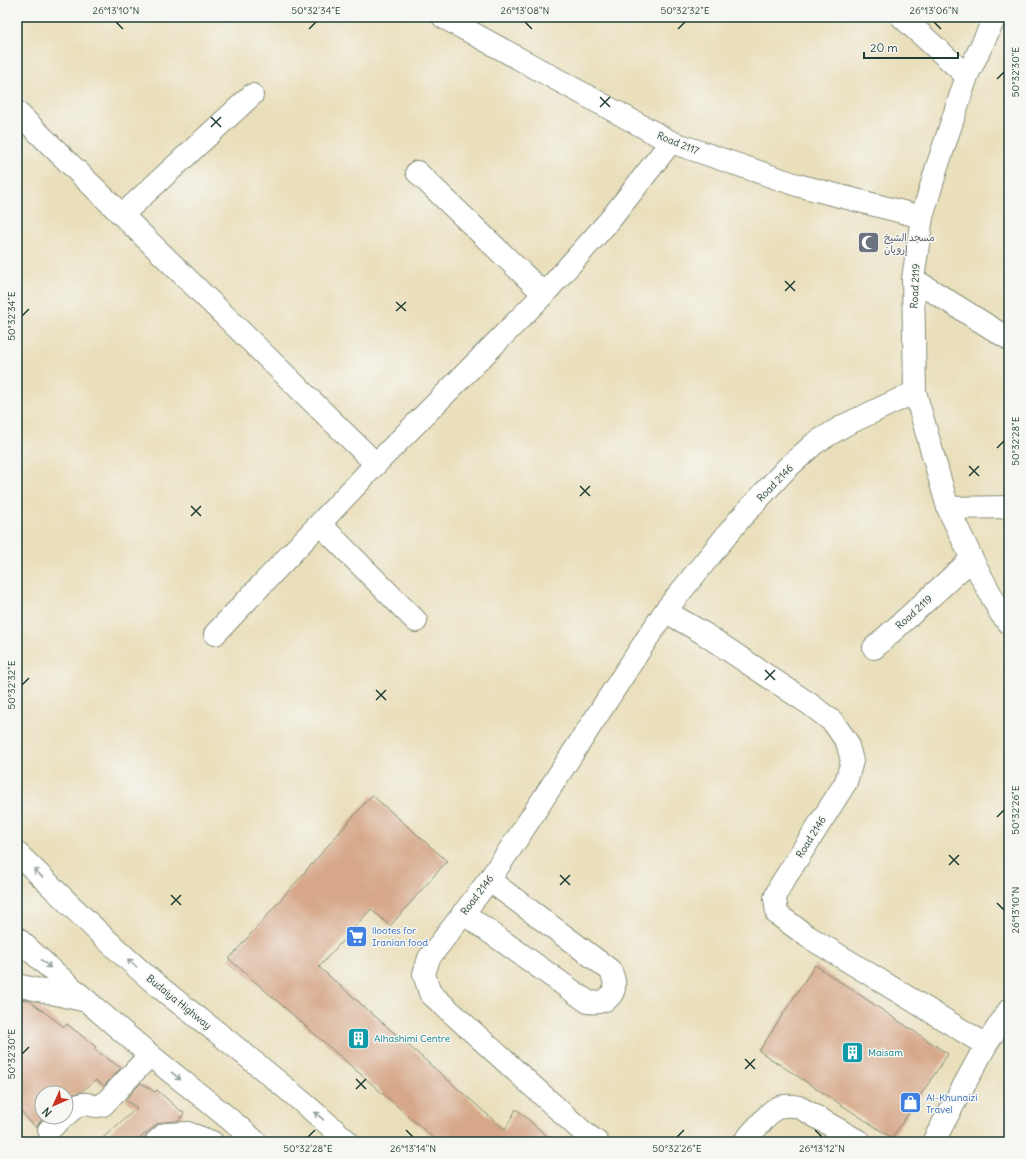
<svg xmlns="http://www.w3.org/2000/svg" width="1026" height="1159" viewBox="0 0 1026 1159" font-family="Delius,'Playpen Sans Arabic',sans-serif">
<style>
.building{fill:#d6a788}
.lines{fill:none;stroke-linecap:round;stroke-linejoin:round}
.minor-casing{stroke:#848e78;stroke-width:24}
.major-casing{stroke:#848e78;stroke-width:24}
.minor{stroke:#fff;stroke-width:22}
.major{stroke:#fff;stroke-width:22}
.oneway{stroke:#8f9e9a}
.ticks{fill:none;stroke:#1f3d34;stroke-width:1.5}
.labels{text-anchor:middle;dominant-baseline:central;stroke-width:3;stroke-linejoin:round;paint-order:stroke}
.street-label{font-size:10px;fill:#1f3d34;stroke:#f6f6f2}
.worship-label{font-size:10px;fill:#5b616d;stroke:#f6f6f2;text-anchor:start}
.shop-label{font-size:10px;fill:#366cbe;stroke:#f6f6f2;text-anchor:start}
.culture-label{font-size:10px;fill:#0d838f;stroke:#f6f6f2;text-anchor:start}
.neatline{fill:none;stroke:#1f3d34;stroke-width:1.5}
.ticks-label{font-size:10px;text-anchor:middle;fill:#1f3d34}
</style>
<rect width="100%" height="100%" fill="#f6f6f2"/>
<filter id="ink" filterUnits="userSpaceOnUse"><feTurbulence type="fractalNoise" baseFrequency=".025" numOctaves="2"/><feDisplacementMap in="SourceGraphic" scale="8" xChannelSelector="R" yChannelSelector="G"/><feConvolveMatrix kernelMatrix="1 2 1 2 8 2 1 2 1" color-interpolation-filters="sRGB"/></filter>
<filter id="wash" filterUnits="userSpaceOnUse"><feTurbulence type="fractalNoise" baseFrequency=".012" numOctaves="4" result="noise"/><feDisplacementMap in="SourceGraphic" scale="16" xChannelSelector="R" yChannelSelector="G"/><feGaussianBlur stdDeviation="0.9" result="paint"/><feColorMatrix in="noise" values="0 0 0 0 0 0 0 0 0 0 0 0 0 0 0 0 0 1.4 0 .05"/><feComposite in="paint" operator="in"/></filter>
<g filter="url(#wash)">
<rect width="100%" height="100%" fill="#eadfbb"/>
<g id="blocks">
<path class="building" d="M372 795 447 861 390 926 371 909 319 967 505 1130 516 1109 554 1142H438L229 959Z
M815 965 948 1054 892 1138 759 1051Z
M17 998 30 1001 64 1027 67 1024 96 1047 94 1049 121 1068 104 1086 96 1080 81 1092 73 1094 66 1098V1093H42V1117H45L40 1121 36 1128 17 1107Z
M141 1083 155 1092 157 1090 176 1107 184 1113 179 1121 164 1122 159 1124 158 1123 136 1142H98L137 1108 125 1100Z"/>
</g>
</g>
<g filter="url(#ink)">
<use href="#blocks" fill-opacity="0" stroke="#848e78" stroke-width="1"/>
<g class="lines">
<defs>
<path id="minor" d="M443 17 671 142 797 185 922 217
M902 17 967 76
M995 17 967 76 936 170 922 217 913 279 915 392 948 508 972 559 1001 614 1009 623
M17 112 376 464
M417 172 544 294
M122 215 252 95
M913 279 1009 339
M915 392 845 425 815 443 786 469 739 520 665 611 703 633 811 705 833 722 847 742 852 761 846 782 780 886 775 898 777 914 807 936 986 1045
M948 508 1009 507
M320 524 416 621
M215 634 376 464 544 294 609 221 671 142
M874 648 972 559
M463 913 588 1002C610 1005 621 990 610 970L489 880
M17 985 87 1001
M66 1115C72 1109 78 1103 86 1104 93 1105 96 1108 103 1105L150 1055
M49 1130 63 1117
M156 1142 165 1134 188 1133 212 1142
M597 1142 582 1131 430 993 424 974 429 958 489 880 517 839 665 611
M744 1142C749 1136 755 1129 761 1123 772 1109 779 1103 799 1107L860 1142
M933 1142 986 1045 1009 1010"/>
<path id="major" d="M17 853C63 897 107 943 156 984 176 1001 197 1017 218 1033 262 1068 306 1104 348 1142
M17 938C60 978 105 1017 150 1055 185 1084 222 1111 256 1142"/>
</defs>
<use href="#minor" class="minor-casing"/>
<use href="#major" class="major-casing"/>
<use href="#minor" class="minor"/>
<use href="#major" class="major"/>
</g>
<defs><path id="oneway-shaft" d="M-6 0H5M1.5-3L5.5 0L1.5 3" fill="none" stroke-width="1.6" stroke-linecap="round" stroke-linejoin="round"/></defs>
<g class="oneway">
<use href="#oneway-shaft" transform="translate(38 873) rotate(-136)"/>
<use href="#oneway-shaft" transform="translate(132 963) rotate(-139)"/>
<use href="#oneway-shaft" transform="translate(46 964) rotate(42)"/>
<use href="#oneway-shaft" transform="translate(176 1076) rotate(39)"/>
<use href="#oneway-shaft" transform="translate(319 1116) rotate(-139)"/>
</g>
</g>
<path class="ticks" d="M116 22 123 29M525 22 532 29M934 22 941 29M309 29 316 22M678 29 685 22M997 79 1004 72M600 97 610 107M600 107 610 97M211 117 221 127M211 127 221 117M785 281 795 291M785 291 795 281M396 302 406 311M396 311 406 302M22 316 29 309M997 448 1004 441M969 466 979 476M969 476 979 466M580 486 590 496M580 496 590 486M191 506 201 516M191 516 201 506M765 670 775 680M765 680 775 670M22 685 29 678M376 690 386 700M376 700 386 690M997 817 1004 810M949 855 959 865M949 865 959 855M560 875 570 885M560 885 570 875M171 895 181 905M997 903 1004 910M171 905 181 895M22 1054 29 1047M745 1059 755 1069M745 1069 755 1059M356 1079 366 1089M356 1089 366 1079M406 1130 413 1137M815 1130 822 1137M308 1137 315 1130M677 1137 684 1130"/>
<defs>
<symbol id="mosque-square" viewBox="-11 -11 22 22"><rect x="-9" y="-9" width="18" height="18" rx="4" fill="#6b7280" stroke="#f6f6f2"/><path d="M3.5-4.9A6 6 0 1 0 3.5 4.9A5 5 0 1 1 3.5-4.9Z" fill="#fff"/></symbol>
<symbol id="supermarket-square" viewBox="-11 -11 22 22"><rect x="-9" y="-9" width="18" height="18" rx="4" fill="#3f7fe0" stroke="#f6f6f2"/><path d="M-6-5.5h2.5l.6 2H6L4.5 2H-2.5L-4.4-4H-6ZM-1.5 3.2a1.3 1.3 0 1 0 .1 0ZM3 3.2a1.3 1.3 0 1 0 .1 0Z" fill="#fff"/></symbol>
<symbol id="building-square" viewBox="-11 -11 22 22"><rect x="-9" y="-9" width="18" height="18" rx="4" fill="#0f9aa8" stroke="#f6f6f2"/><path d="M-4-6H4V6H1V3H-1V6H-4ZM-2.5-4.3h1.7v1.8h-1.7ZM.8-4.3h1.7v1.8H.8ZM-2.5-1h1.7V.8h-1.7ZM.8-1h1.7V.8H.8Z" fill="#fff"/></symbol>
<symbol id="shop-square" viewBox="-11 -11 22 22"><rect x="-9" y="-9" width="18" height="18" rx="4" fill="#3f7fe0" stroke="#f6f6f2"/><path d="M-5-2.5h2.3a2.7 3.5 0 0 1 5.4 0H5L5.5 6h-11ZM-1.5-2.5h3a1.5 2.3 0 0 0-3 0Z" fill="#fff"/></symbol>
</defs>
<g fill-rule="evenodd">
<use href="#mosque-square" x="856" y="230" width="25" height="25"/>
<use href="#supermarket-square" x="344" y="924" width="25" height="25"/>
<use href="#building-square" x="346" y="1026" width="25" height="25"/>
<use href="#building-square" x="840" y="1040" width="25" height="25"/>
<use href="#shop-square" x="898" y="1090" width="25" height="25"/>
</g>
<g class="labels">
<g class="street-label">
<text transform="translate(678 143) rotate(22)">Road 2117</text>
<text transform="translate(915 286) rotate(-87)">Road 2119</text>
<text transform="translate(775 483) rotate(-46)">Road 2146</text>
<text transform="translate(914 612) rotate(-42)">Road 2119</text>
<text transform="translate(811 837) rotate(-58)">Road 2146</text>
<text transform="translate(477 895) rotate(-53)">Road 2146</text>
<text transform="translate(179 1002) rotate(39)">Budaiya Highway</text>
</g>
<g class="worship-label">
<text x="884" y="237">مسجد الشيخ<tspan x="884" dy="12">إرويان</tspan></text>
</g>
<g class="shop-label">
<text x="372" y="930">llootes for<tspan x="372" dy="12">Iranian food</tspan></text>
<text x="926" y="1097">Al-Khunaizi<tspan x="926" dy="12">Travel</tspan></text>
</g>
<g class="culture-label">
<text x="374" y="1038">Alhashimi Centre</text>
<text x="868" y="1052">Maisam</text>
</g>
</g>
<rect width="1026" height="1159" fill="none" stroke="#f6f6f2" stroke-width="44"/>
<g transform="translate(54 1105) rotate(225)"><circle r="19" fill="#f6f6f2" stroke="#a0aca6"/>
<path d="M0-3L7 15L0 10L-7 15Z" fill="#c8321e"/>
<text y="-6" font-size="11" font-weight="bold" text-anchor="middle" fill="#1f3d34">N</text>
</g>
<path d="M864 52v6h94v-6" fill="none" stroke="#1f3d34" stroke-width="2"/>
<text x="870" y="52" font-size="12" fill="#1f3d34" stroke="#f6f6f2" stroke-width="3" paint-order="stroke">20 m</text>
<rect x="22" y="22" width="982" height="1115" class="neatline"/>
<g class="ticks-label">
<text x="116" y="14">26°13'10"N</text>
<text x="316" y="14">50°32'34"E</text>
<text x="525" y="14">26°13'08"N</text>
<text x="685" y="14">50°32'32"E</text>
<text x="934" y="14">26°13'06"N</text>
<text transform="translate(1015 72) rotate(-90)" y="4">50°32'30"E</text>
<text transform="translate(11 316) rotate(-90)" y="4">50°32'34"E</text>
<text transform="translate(1015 441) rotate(-90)" y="4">50°32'28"E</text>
<text transform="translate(11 685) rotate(-90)" y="4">50°32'32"E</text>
<text transform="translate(1015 810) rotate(-90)" y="4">50°32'26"E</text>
<text transform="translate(1015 910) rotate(-90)" y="4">26°13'10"N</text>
<text transform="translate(11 1054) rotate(-90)" y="4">50°32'30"E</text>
<text x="308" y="1152">50°32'28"E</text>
<text x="413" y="1152">26°13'14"N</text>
<text x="677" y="1152">50°32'26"E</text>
<text x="822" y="1152">26°13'12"N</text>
</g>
</svg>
